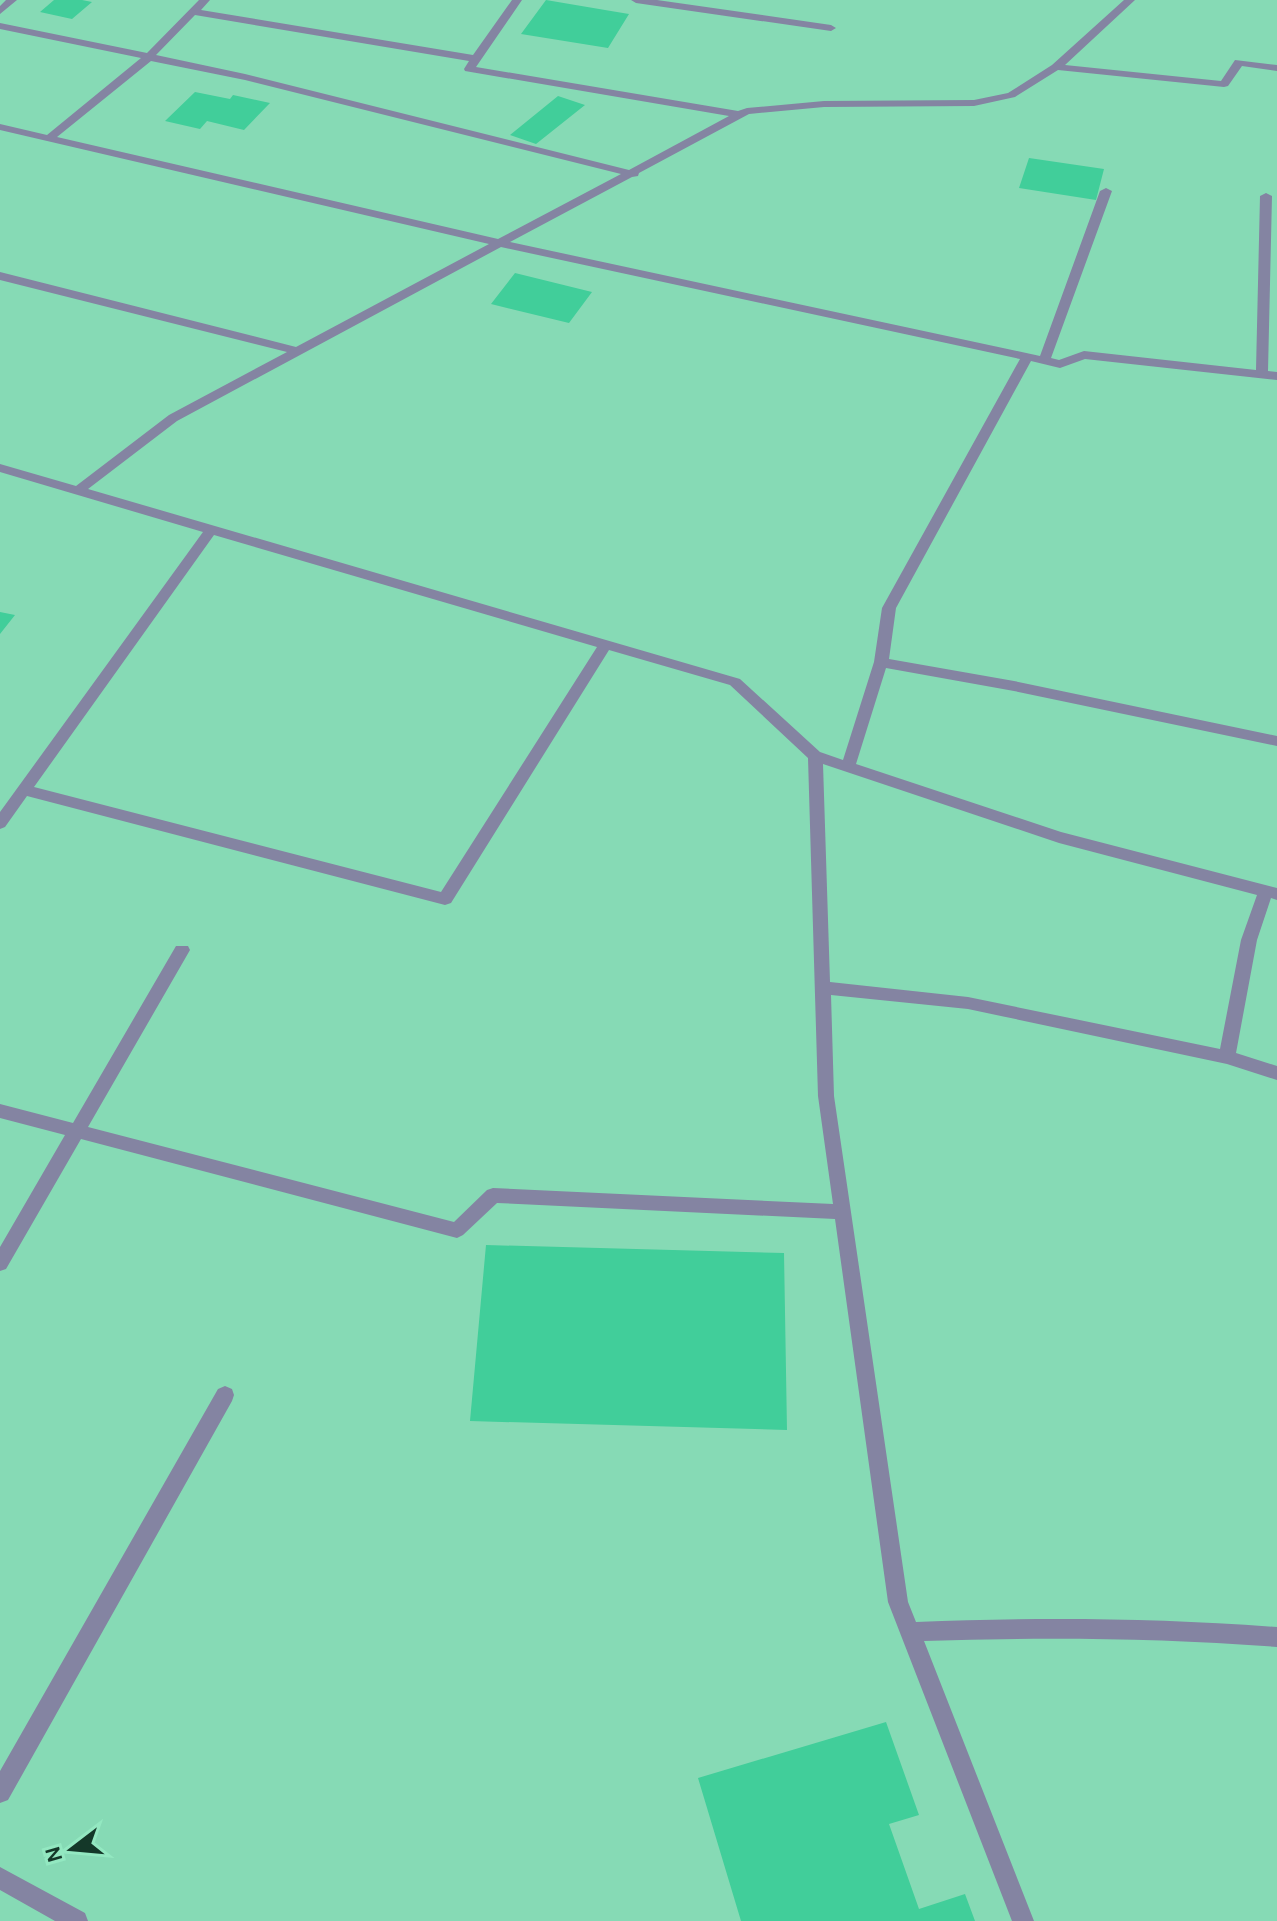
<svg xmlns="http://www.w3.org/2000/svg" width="1277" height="1921" viewBox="0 0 1277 1921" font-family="Karla,sans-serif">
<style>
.building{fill:#41ce9a}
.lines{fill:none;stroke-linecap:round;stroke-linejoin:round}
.street{fill:#8484a2;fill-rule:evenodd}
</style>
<rect width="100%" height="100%" fill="#86dab5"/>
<path class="building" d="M54 0H82L92 2 72 19 40 12Z
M546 0 605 10 629 14 608 48 521 34Z
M195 92 230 99 233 95 270 103 244 130 207 121 200 129 165 121Z
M558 96 585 105 536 144 510 135Z
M1029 158 1104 169 1096 200 1019 188Z
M515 273 592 292 569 323 491 304Z
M0 612 15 615 0 634Z
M486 1245 784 1253 787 1430 470 1421Z
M886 1722 919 1815 889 1824 919 1909 965 1894 975 1921H741L698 1778Z"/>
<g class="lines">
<path class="street" d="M6 0H17L0 14V6Z
M199 0H210L201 10 473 55 512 0H522L476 67 738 111 747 108 824 101 974 100 1008 93 1052 65 1124 0H1135L1065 65 1221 81 1235 60 1277 65V71L1242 66 1228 86 1224 87 1058 70 1015 97 974 106 824 107 749 114 639 173 638 176 632 177 510 242 1040 356 1100 191 1106 188 1112 191 1051 358 1059 360 1084 351 1256 370 1260 196 1266 193 1272 196 1268 371 1277 372V380L1085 359 1060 368 1031 361 896 608 889 659 1014 681 1277 736V746L1014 691 886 668 856 764 1061 832 1277 888V900L1271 898 1257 940 1236 1053 1277 1066V1080L1227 1064 968 1009 831 995 834 1096 908 1602 916 1622C1038 1617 1155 1618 1277 1627V1647C1159 1638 1042 1637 924 1641L1034 1921H1012L888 1602 835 1219 497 1203 463 1235 457 1238 81 1139 6 1269 0 1271V1247L65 1135 0 1118V1104L73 1123 176 946H188L190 950 88 1127 454 1222 487 1190 493 1188 833 1204 818 1096 808 758 730 685 609 650 451 903 445 905 27 796 5 827 0 829V812L203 532 0 472V464L76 486 169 415 287 352 0 280V272L296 347 489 244 0 130V124L47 135 141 58 0 29V23L147 53ZM195 15 469 61 464 69 465 71 729 116 629 170 245 74 156 55ZM151 61 245 80 621 174 498 239 57 137ZM501 247 1020 359 882 608 874 662 843 760 820 752 740 679 88 489 177 421ZM214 535 597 647 441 892 34 787ZM823 764 1059 843 1257 895 1241 940 1220 1049 968 997 830 982Z
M631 0H657L831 25 836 28 831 31 636 3Z
M225 1386 232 1389 234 1395 232 1401 8 1800 0 1803V1771L218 1389Z
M0 1867 85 1913 88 1921H55L0 1890Z"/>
</g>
<g transform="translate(72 1849) rotate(254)" stroke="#93e8c1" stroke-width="6" paint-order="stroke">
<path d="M0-6L14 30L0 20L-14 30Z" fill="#143829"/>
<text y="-12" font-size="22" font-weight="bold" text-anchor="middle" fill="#143829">N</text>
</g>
</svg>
